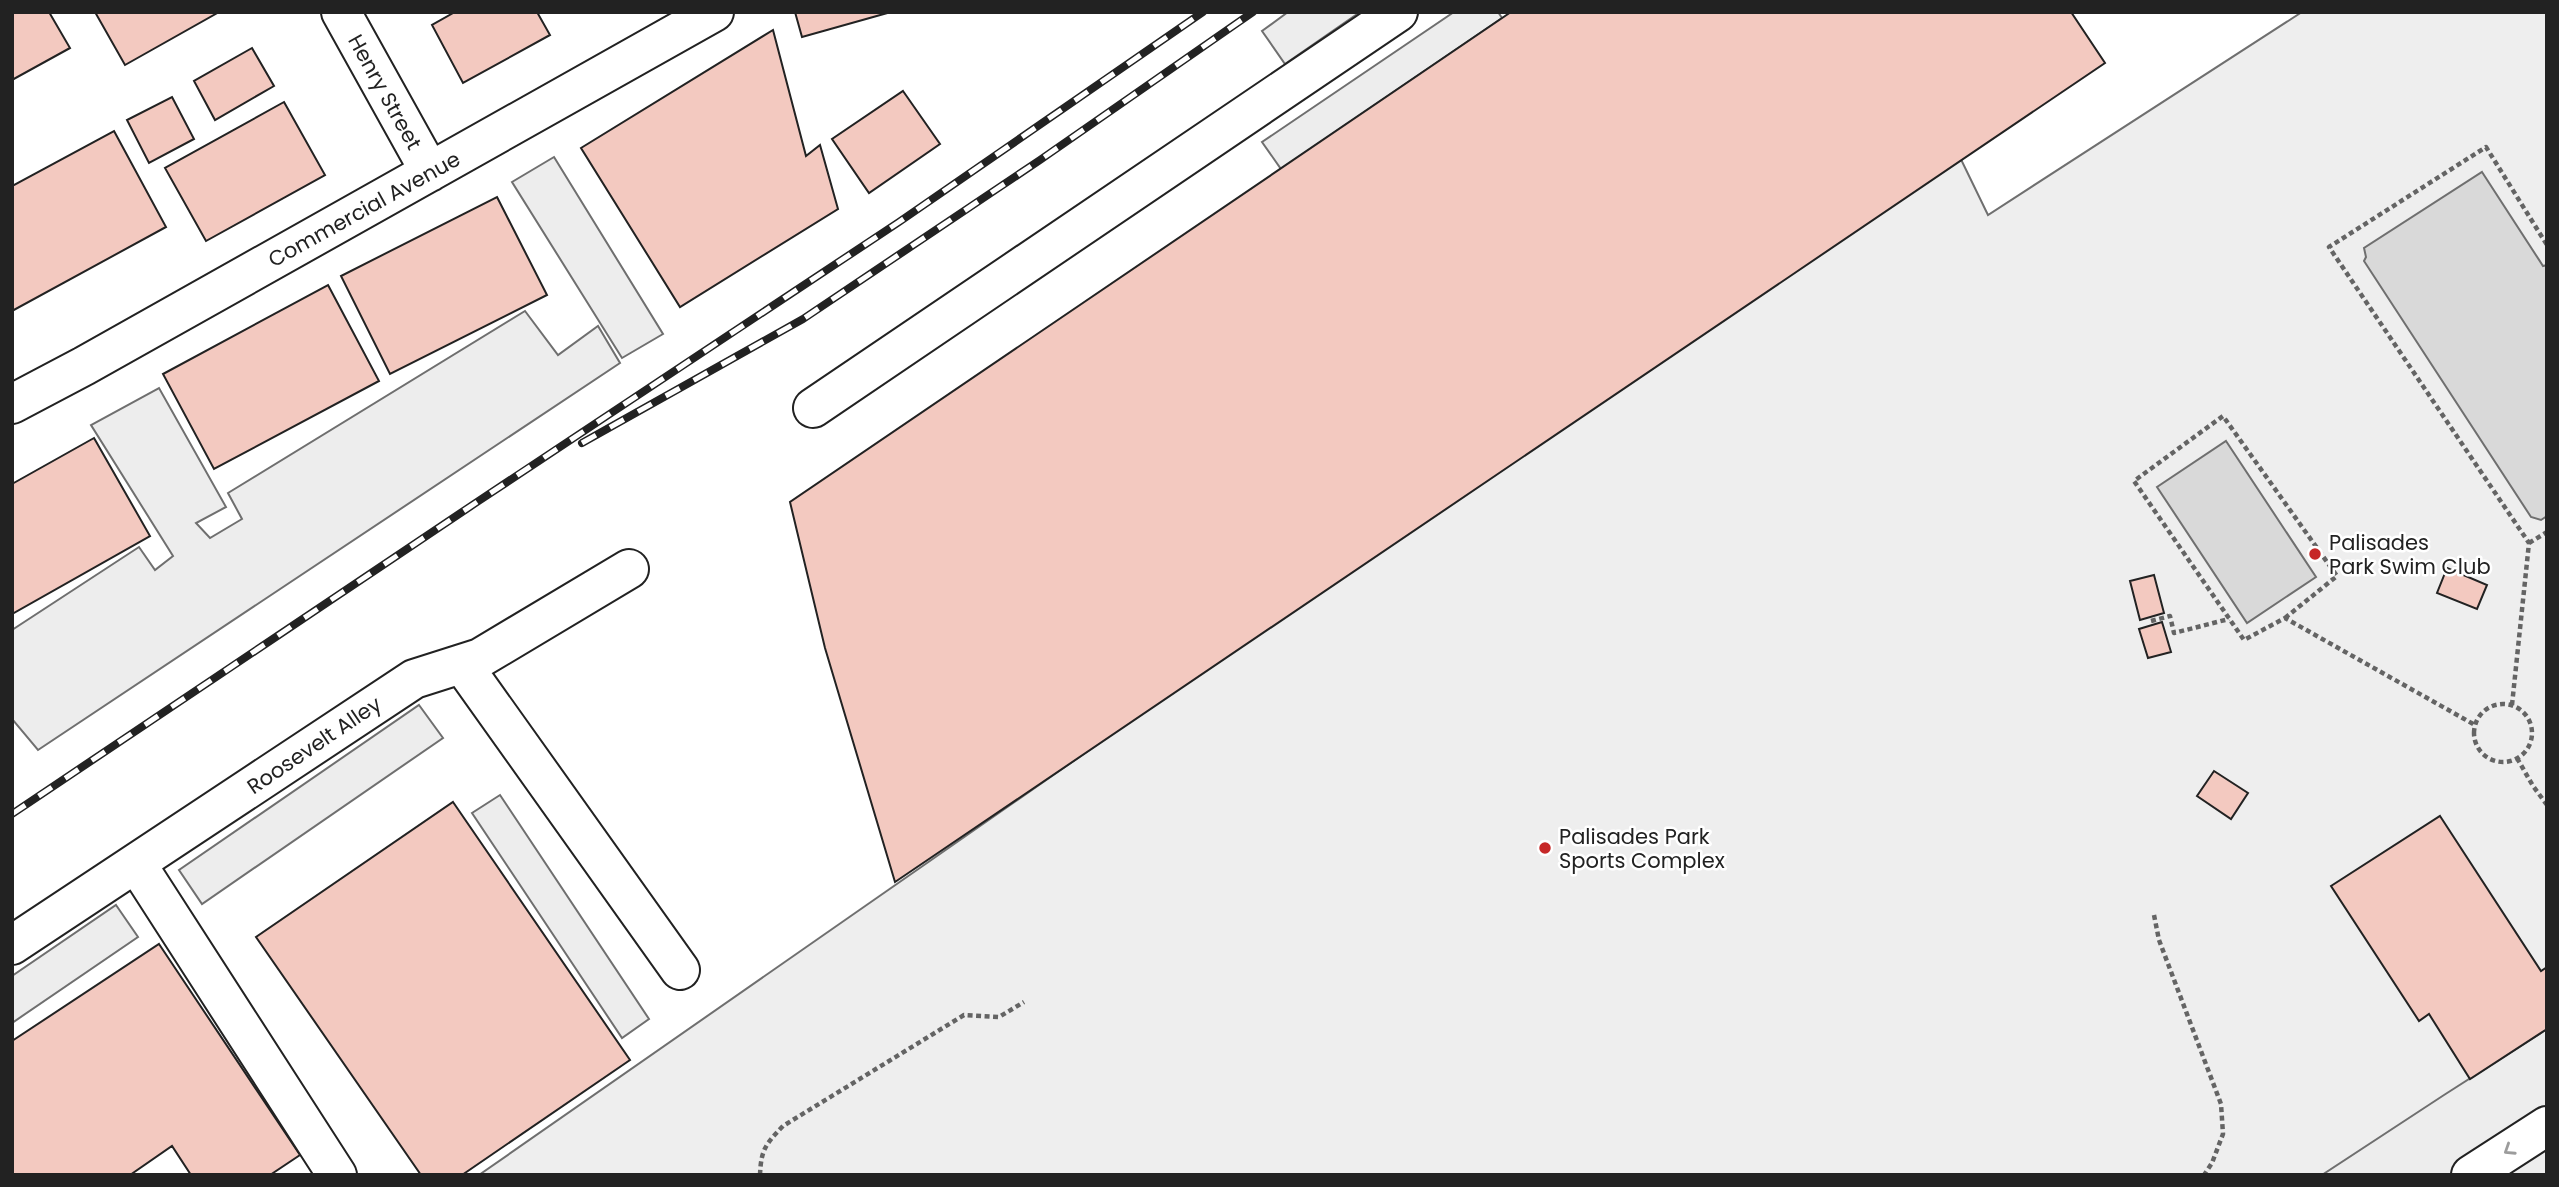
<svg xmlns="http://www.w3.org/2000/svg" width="2559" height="1187" viewBox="0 0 2559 1187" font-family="Poppins,sans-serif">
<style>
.green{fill:#eee;stroke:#6f6f6f;stroke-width:2}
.parking{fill:#ededed;stroke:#6f6f6f;stroke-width:2}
.water{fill:#d9d9d9;stroke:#6f6f6f;stroke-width:2}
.building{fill:#f3c9c0;stroke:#222;stroke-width:2}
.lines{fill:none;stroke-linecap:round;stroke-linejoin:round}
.minor-casing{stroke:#222;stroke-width:42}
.path{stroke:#646464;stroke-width:4.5;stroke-dasharray:5 3.5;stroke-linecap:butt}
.minor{stroke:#fff;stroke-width:38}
.rail-casing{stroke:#222;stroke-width:8}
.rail{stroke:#fff;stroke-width:5;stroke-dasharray:16;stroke-linecap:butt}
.oneway{stroke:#9c9c9c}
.poi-dot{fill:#c62828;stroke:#fff;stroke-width:2.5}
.labels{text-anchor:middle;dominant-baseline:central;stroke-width:5;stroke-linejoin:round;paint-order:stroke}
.street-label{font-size:21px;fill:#222;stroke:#fff}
.poi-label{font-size:21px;fill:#222;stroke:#fff;text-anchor:start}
</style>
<rect width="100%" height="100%" fill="#fff"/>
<path class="green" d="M2302 12H2547V1175H479C969 830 1463 490 1955 147L1988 215Z"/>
<path class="parking" d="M1288 12H1360L1285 64 1262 31Z
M1454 12H1498L1502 18 1281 169 1262 142Z
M554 157 663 334 622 358 512 182Z
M525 311 558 355 598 326 620 363 38 750 12 719V630L139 547 155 570 173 556 91 425 159 388 226 507 196 523 210 538 242 519 228 493Z
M419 705 443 738 202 904 179 870Z
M500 795 649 1019 622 1038 472 813Z
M116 905 138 937 12 1023V976Z
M2547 1029V1175H2322L2444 1095Z"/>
<path class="water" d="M2482 172 2543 266 2547 265V516L2541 520 2531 517 2364 261 2366 257 2364 248Z
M2226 441 2316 577 2247 623 2157 487Z"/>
<path class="building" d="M12 12H49L70 48 12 80Z
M95 12H219L125 65Z
M455 12H537L550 35 463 83 432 25Z
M795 12H891L802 37Z
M1511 12H2071L2105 63 895 882 825 648 790 502Z
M773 30 806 156 820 145 838 209 680 307 581 148Z
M252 48 274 86 215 120 194 81Z
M903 91 940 144 869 193 832 139Z
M172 97 194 139 149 163 127 120Z
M284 102 325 175 206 241 165 168Z
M114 131 166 227 12 311V186Z
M497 197 547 295 390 374 341 276Z
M328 285 379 381 214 469 163 374Z
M94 438 150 536 12 614V484Z
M2447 568 2487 585 2477 609 2437 593Z
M2154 575 2164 613 2140 620 2130 581Z
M2162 622 2171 652 2148 658 2139 629Z
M2214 771 2248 793 2231 819 2197 796Z
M453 802 630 1060 462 1175H421L256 937Z
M2440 816 2541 971 2547 967V1029L2470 1079 2429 1014 2419 1021 2331 886Z
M159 944 300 1155 270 1175H191L172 1146 130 1175H12V1041Z"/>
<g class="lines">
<defs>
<path id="minor" d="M341 12 430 172
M12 404 84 366 714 12
M813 408 1398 12
M462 664 680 970
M136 863 337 1175
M12 945 414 679 480 658 629 569
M2471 1175 2547 1126"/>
</defs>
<use href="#minor" class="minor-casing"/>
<path class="path" d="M2529 543 2547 532
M2285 618 2337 576 2223 416 2134 481 2244 640 2285 618 2475 725
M2151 621 2170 616 2174 633 2229 619
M2474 733a29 29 0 1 1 58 0a29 29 0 1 1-58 0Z
M2512 705 2529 543 2329 247 2486 147 2547 245
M2517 758 2533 786 2547 805
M2154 915 2159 940 2221 1104 2223 1134 2212 1163 2204 1175
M760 1175C761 1149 766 1144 783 1126L964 1015 999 1017 1024 1002"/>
<use href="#minor" class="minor"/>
<defs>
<path id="rail" d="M582 443 803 319 1040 160 1253 12
M12 814 477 502 899 222 1203 12"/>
</defs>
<use href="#rail" class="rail-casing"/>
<use href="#rail" class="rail"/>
</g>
<defs><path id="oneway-chevron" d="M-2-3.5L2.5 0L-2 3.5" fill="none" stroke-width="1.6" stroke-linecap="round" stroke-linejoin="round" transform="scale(1.75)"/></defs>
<use class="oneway" href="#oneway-chevron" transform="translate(2509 1150) rotate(147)"/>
<g class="poi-dot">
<circle cx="2315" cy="554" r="7"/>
<circle cx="1545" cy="848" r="7"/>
</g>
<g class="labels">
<g class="street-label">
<text transform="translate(385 92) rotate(61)">Henry Street</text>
<text transform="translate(364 209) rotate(-29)">Commercial Avenue</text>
<text transform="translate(314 745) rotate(-34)">Roosevelt Alley</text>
</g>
<g class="poi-label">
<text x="2329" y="542">Palisades<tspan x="2329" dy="24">Park Swim Club</tspan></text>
<text x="1559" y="836">Palisades Park<tspan x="1559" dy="24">Sports Complex</tspan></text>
</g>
</g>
<rect width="2559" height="1187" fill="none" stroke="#222222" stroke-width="28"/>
</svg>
